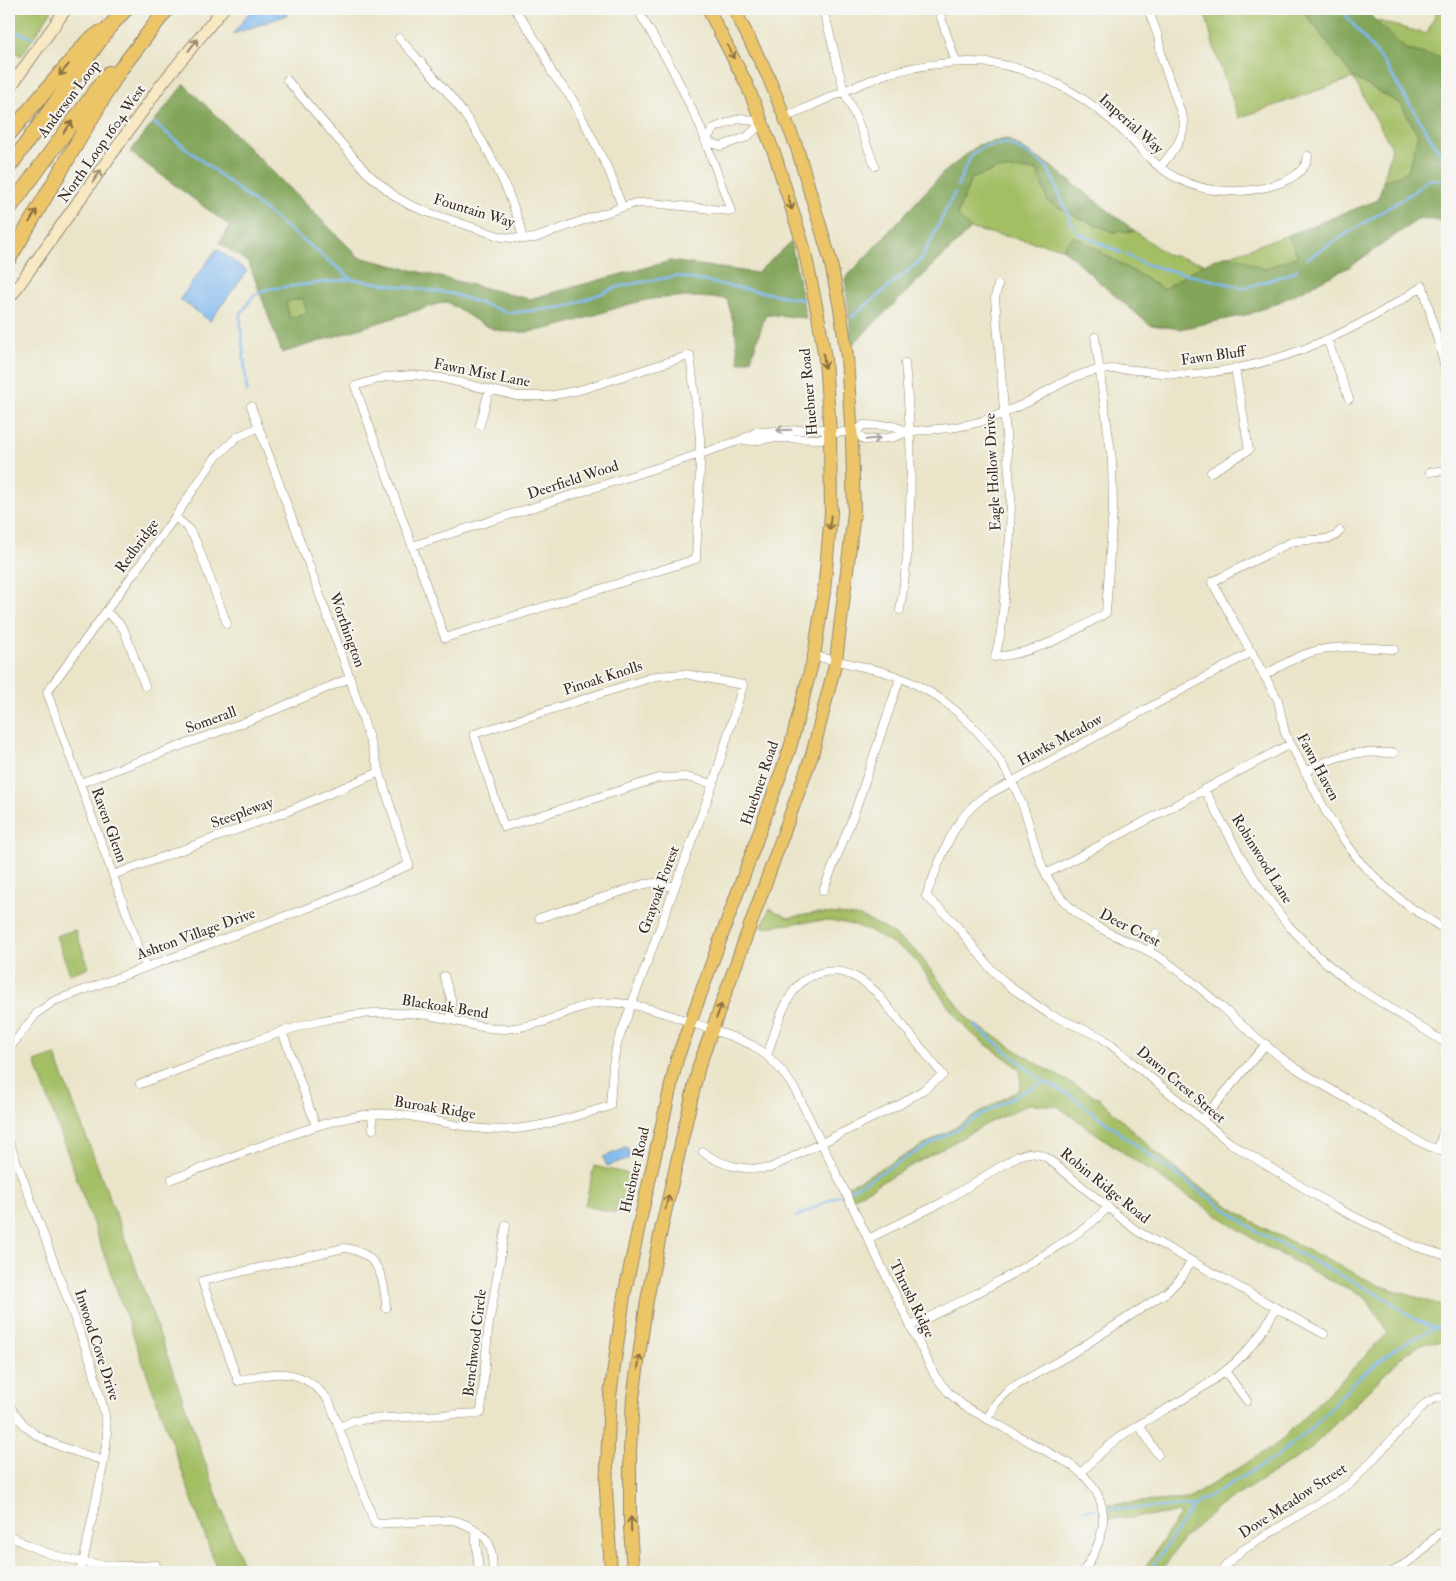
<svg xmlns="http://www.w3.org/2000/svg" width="1456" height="1581" viewBox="0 0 1456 1581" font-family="'IM FELL Double Pica',serif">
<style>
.green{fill:#a3be64;stroke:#6f7441}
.forest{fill:#82a55a;stroke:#5e683c;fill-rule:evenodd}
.water{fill:#7fb8ef;stroke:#5d7186}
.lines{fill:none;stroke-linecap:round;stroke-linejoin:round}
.stream{stroke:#7fb8ef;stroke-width:2.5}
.street-casing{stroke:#928874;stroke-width:9}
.secondary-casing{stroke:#928874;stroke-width:13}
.primary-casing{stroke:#928874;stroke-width:14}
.highway-casing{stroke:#928874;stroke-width:16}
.street{stroke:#fff;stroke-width:8}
.secondary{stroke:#f8e8c3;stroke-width:11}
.primary{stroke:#edc569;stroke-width:12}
.highway{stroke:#edc569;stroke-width:14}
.oneway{stroke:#9a8970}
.oneway2{stroke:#8b7040}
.oneway3{stroke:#a79f9a}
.labels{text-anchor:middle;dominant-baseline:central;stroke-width:4;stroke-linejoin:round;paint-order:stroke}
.street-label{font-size:15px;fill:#3b2a1e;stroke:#f6f6f2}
</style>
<rect width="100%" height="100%" fill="#f6f6f2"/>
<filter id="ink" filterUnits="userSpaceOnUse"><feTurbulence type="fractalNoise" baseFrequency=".02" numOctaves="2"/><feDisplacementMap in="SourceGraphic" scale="10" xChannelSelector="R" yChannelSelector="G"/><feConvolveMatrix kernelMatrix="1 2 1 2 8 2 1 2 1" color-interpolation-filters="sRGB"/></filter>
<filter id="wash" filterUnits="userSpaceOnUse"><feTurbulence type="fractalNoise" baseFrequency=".0096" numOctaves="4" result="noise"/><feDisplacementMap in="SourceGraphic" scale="20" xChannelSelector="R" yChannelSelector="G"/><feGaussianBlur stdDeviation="1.12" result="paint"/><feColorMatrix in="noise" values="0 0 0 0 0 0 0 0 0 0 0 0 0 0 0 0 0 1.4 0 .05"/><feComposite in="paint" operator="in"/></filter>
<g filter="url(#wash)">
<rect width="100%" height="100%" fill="#eae5c9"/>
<path class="green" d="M15 9H53L21 56 9 48V18Z
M1204 9H1302L1353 77 1401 104 1418 135 1408 171 1383 182 1392 148 1353 78 1239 118 1215 52Z
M1438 9H1447V54L1442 58 1407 50 1374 20 1427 34Z
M997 169 1037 170 1114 232 1135 231 1166 254 1204 263 1175 282 1163 289 1074 236 1062 248 971 229 957 215 971 179Z
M1288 235 1298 256 1264 269 1230 255Z
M304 298 307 314 289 318 286 302Z
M770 908 788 918 816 913 839 914 861 917 886 929 917 952 970 1021 1046 1069 1100 1099 1140 1138 1185 1177 1258 1225 1378 1285 1447 1307V1341L1428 1342 1407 1352 1308 1451 1217 1508 1183 1539 1161 1572H1142L1181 1513 1109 1519 1107 1504 1188 1499 1277 1444 1388 1333 1365 1296 1327 1279 1258 1242 1150 1171 1057 1106 1029 1104 990 1122 851 1199 845 1188 946 1133 1018 1090 1021 1084 1020 1070C1003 1054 980 1043 964 1026 944 1004 931 977 911 956 905 950 896 946 889 942 843 912 811 921 761 928Z
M75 930 89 967 70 974 56 936Z
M55 1055 129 1249 230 1532 246 1572H218L35 1062Z
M594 1166 630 1174 621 1214 585 1206Z"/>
<path class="forest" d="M1302 9H1367L1374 20 1407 50 1442 58 1447 54V222L1420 218 1351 266 1279 302 1250 314 1180 329 1150 325 1107 289 1062 248 1074 236 1163 289C1179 281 1215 252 1232 256 1242 258 1253 265 1264 269L1298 256 1288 235 1378 200 1383 182 1408 171 1418 135 1401 104 1353 77Z
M184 84 359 257 529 299 670 261 757 273 791 242 806 318 766 314 751 359 739 363 735 329 727 299C700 297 669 295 642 301 600 310 540 341 497 330 486 328 458 309 447 302L441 303 282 353 249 263 219 243 230 226 130 152ZM303 298 307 314 289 318 286 302Z
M1007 139 1049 165 1135 231 1114 232 1079 218 1048 202 1037 170 997 169 971 179 957 215 971 229 852 345 845 279 942 174 978 145Z"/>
<path class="water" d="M252 9H285L287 15 233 34Z
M217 249 247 271 210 321 180 299Z
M624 1147H627L630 1158 607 1166 603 1157 624 1149Z"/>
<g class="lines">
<path class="stream" d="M1341 9 1384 63 1447 164
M9 29 33 38
M154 123 352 279 453 294 509 313 565 307 621 286 676 276 805 300
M957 186 971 156 983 147 1007 143 1030 155 1048 168 1074 228
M1076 232 1121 253
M1125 254 1144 264 1245 288 1294 272 1297 269
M1308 258 1412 193 1428 179 1440 180 1447 183
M914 266 922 258 955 192
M852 317 911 268
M247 392 240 315 254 295 268 289 352 279
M974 1025 1040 1079 1071 1096 1141 1149 1256 1231 1388 1300 1416 1320 1435 1328
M850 1190 1022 1092 1046 1082
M796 1217 839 1195
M1108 1509 1193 1506
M1084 1510 1096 1509
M1149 1572 1193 1506 1276 1457 1313 1427 1356 1380 1399 1346 1435 1328H1447"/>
</g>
</g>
<g filter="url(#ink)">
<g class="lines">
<defs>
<path id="street" d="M515 9 541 48 552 73 573 100 610 173 622 207
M822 9 827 23 844 91 858 122 875 166
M938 9 956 62
M1148 9 1158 36 1162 59 1184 121C1184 140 1172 153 1160 167
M399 38C421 63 445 87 464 114 490 150 514 197 523 239
M287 80 367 173 396 197 410 205 430 213 502 237 523 239 535 238 584 220 635 203H651L731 211 700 126 672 68 637 9
M741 118 762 123 747 137 721 146 705 141 714 128Z
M784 118C810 106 835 95 861 84 870 81 879 76 889 73 922 65 963 59 998 64 1045 72 1092 100 1126 134 1142 150 1156 168 1177 178 1192 186 1210 191 1228 191 1251 192 1304 185 1308 156
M998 285 995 298 1011 497 1010 536 1001 632 995 657C1040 652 1068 635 1106 613L1113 508 1112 460 1095 337
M1327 339 1349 399
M690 355 700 438V468L696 559 445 638 355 386 385 377 413 375 441 378 517 396H549L580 390Z
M480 425 489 390
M856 432 863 425 893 426 910 432
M741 440 753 441 771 438 823 439C830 431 845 432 856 432L864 440C874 439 885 439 894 437 901 435 906 432 913 431 939 429 965 428 991 418 1001 414 1012 409 1022 405 1045 394 1065 378 1090 372 1127 363 1159 377 1195 374 1277 368 1356 331 1423 286L1447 375
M1211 472 1249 450 1235 368
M1430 472 1447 470
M175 517 188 528 196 541 227 624
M1340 531C1339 532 1335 537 1333 537 1327 541 1302 539 1291 542L1212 582 1278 700 1285 733 1325 810 1342 837 1361 863 1383 885 1407 905 1447 931
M412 546 700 454 741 440 756 432 823 429 827 435
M900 610C914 528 913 445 905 363
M106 612 119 623 124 630 145 686
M1252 652 982 798C951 821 940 862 926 896L953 921 991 969 1009 986 1049 1014 1101 1037 1110 1044 1230 1143 1335 1207 1414 1246 1447 1256
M814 656C837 661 861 666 884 672 948 691 998 742 1022 804 1036 840 1036 868 1063 900 1093 934 1132 938 1167 962 1209 992 1245 1031 1287 1062 1314 1081 1345 1097 1373 1114 1397 1129 1420 1145 1447 1153
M1265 675C1277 668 1290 660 1303 655 1332 643 1364 648 1394 649
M1305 772C1340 753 1355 751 1394 753
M80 783 253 719 350 678
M1204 789 1241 857 1263 892 1288 925 1317 955 1349 982 1447 1044
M1046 874 1290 744
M113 875 288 811 380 772
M823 891 854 814 900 678
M539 918 645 884 655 883 675 887
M1149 951 1156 933
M146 967 47 692 175 517 215 458 237 437 259 427
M444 976 451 999V1020
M282 1031 316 1126
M9 1049 37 1013 54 1001 324 902 409 865 350 678 251 406
M140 1084C172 1072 204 1060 236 1048 288 1029 340 1010 397 1013 410 1013 425 1014 438 1017 461 1022 482 1029 505 1029 519 1028 533 1025 546 1021 562 1015 576 1007 592 1004 629 997 675 1017 710 1029 725 1035 742 1039 755 1047 774 1059 787 1076 798 1095L935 1376 948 1392 964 1406 1068 1463C1113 1493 1111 1531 1083 1572
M372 1114 373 1129
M1202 1120 1266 1044
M10 1144 92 1365 105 1416 107 1435 104 1461 83 1563 79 1572
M1438 1150 1447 1117
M703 1152C721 1166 747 1171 770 1168L901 1104 923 1090 943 1075 876 992C868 985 861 979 851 975 831 966 804 974 793 992 780 1011 774 1035 767 1056
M172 1179C205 1167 237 1155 269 1143 304 1130 337 1117 375 1114 412 1112 447 1126 484 1129 528 1133 569 1118 610 1106L613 1064 617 1044 713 784 743 685 685 674 656 676 474 734 504 827 659 778 686 777 713 784
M868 1239 943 1202 1018 1156 1028 1153 1038 1154 1046 1157 1137 1231 1324 1334
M386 1308C385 1277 378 1252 344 1248L202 1281 238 1381C276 1371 302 1366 329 1401L375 1524 450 1520C462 1521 484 1532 489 1544 493 1552 492 1564 493 1572
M911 1326C960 1302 1007 1279 1053 1249 1073 1236 1092 1225 1108 1207
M1225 1371 1247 1401
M9 1405C17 1416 24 1427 35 1434 55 1447 82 1453 104 1461
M987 1419 996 1403 1011 1388 1071 1354 1167 1292 1182 1277 1191 1261
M1139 1425 1158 1455
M340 1427 353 1421 369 1419 481 1413 488 1330 506 1225
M1082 1472C1093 1460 1105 1448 1118 1438 1159 1410 1208 1391 1243 1355 1257 1341 1267 1325 1276 1308
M475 1531 479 1572
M9 1535C54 1562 104 1569 156 1565
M1221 1572 1226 1565 1241 1551 1351 1483 1426 1403 1436 1398 1447 1397
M1392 1572 1417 1556 1447 1525"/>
<path id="secondary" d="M9 89 66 9
M9 299 161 85 223 9"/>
<path id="primary" d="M611 1572 606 1489 610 1396 624 1296 640 1221 677 1059 790 748 814 656 824 592 831 513 830 434 825 359 818 315 804 248 775 155 747 85 708 9
M633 1572 630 1527V1449L633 1398 647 1300 662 1226 699 1066 812 755 836 661 854 513 852 441 847 357 840 308 830 259 797 148 768 76 734 9"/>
<path id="highway" d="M9 134 87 42 101 32
M9 167 111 25 126 9
M9 209 109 73
M9 259 119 71 167 9"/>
</defs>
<use href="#street" class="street-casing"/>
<use href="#secondary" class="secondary-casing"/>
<use href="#primary" class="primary-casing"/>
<use href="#highway" class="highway-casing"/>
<use href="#street" class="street"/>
<use href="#secondary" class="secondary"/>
<use href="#primary" class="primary"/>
<use href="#highway" class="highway"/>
</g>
<defs><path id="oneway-shaft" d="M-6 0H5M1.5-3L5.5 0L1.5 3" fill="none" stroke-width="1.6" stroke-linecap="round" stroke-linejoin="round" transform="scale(1.25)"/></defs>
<g class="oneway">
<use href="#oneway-shaft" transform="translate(193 45) rotate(-52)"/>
<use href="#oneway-shaft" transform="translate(97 176) rotate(-55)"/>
</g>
<g class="oneway2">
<use href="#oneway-shaft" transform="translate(731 52) rotate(63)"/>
<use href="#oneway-shaft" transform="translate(64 70) rotate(130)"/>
<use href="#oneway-shaft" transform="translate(68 127) rotate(-53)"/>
<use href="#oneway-shaft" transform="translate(790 203) rotate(73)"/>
<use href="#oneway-shaft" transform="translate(33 216) rotate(-60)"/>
<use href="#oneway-shaft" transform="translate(824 361) rotate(84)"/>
<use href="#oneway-shaft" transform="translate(830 523) rotate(95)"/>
<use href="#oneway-shaft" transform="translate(719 1011) rotate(-70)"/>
<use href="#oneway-shaft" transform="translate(667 1202) rotate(-77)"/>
<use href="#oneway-shaft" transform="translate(639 1362) rotate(-81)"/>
<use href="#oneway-shaft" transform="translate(631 1524) rotate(-92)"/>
</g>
<g class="oneway3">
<use href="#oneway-shaft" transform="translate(784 430) rotate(178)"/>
<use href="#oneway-shaft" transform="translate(873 439) rotate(-6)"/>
</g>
</g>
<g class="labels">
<g class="street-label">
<text transform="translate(69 99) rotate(-53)">Anderson Loop</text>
<text transform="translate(1131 124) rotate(42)">Imperial Way</text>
<text transform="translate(102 144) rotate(-55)">North Loop 1604 West</text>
<text transform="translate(474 211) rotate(17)">Fountain Way</text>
<text transform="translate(1213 356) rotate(-8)">Fawn Bluff</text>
<text transform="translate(482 373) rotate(11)">Fawn Mist Lane</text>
<text transform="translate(809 392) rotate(-95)">Huebner Road</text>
<text transform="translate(993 472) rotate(-93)">Eagle Hollow Drive</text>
<text transform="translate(573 480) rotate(-18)">Deerfield Wood</text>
<text transform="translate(137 546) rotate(-54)">Redbridge</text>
<text transform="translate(347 630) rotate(70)">Worthington</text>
<text transform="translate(603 678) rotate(-18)">Pinoak Knolls</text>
<text transform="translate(211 720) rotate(-20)">Somerall</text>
<text transform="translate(1060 740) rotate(-28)">Hawks Meadow</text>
<text transform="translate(1318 767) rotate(62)">Fawn Haven</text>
<text transform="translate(760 783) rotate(-71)">Huebner Road</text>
<text transform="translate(242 813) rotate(-20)">Steepleway</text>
<text transform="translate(109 825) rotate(70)">Raven Glenn</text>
<text transform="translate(1262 859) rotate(58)">Robinwood Lane</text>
<text transform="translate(659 890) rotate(-70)">Grayoak Forest</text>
<text transform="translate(1130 928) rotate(27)">Deer Crest</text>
<text transform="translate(196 934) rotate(-20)">Ashton Village Drive</text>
<text transform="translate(445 1007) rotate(9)">Blackoak Bend</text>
<text transform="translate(1181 1085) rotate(40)">Dawn Crest Street</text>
<text transform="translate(435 1108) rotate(9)">Buroak Ridge</text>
<text transform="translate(635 1170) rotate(-77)">Huebner Road</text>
<text transform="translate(1105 1186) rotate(39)">Robin Ridge Road</text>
<text transform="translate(912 1299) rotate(64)">Thrush Ridge</text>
<text transform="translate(475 1343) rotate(-83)">Benchwood Circle</text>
<text transform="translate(97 1345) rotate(72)">Inwood Cove Drive</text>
<text transform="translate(1293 1501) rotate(-33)">Dove Meadow Street</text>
</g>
</g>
<rect width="1456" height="1581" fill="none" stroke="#f6f6f2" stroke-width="30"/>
</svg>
